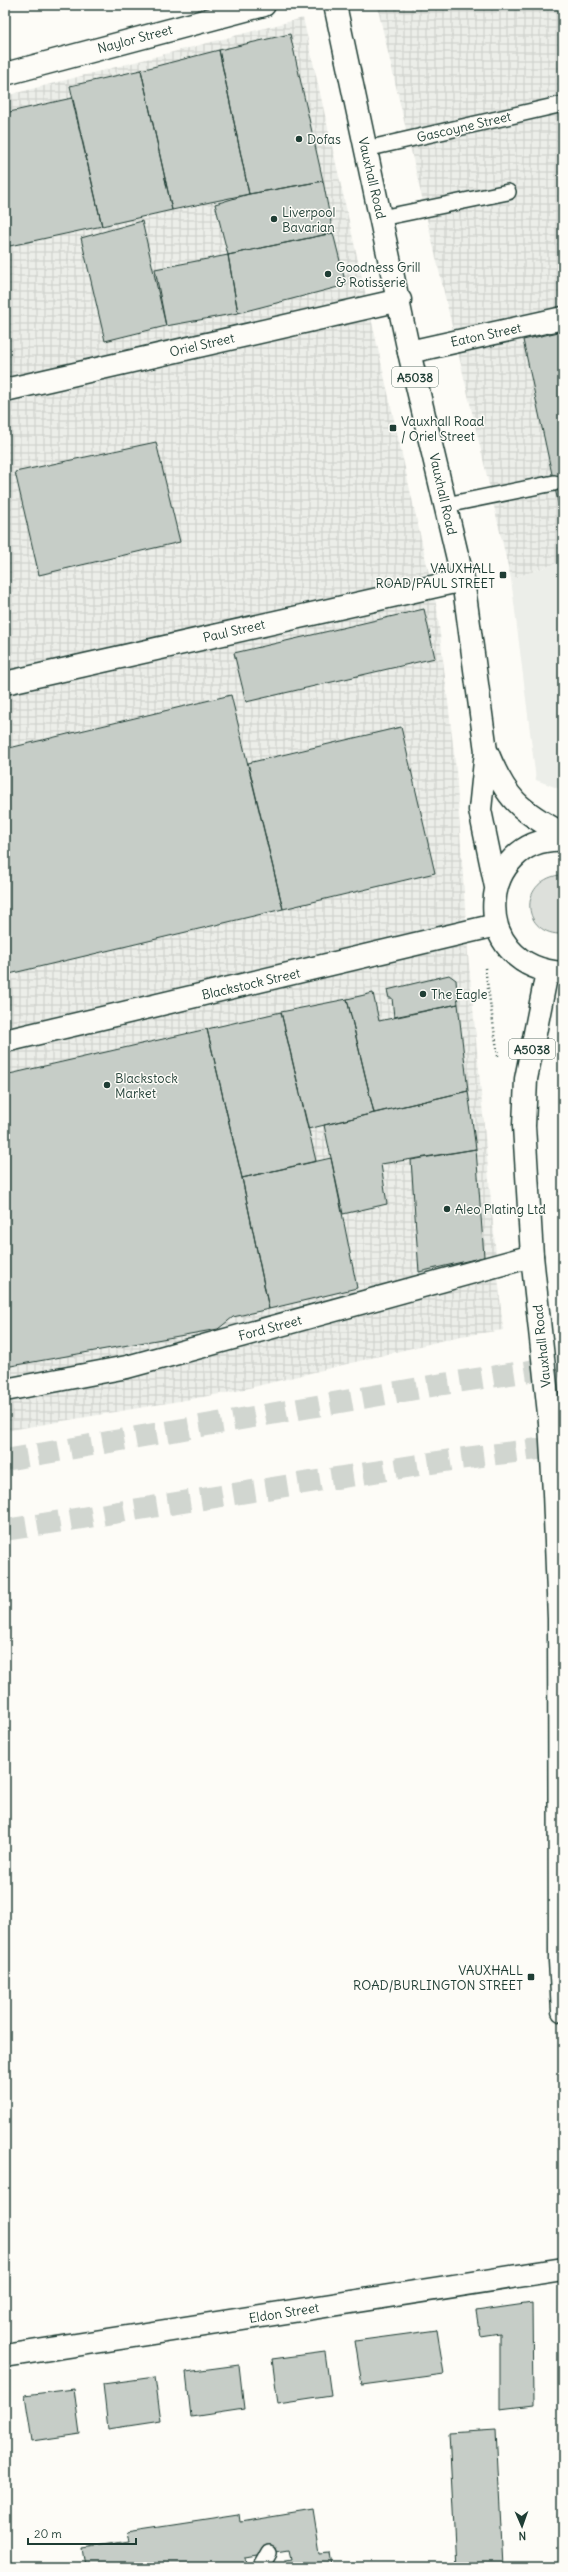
<svg xmlns="http://www.w3.org/2000/svg" width="568" height="2572" viewBox="0 0 568 2572" font-family="Delius,sans-serif">
<style>
.built{fill:#eceee9}
.industrial{fill:url(#industrial-grid)}
.green{fill:#dde0db;stroke:#7e8e88}
.building{fill:#c6cdc7;stroke:#1f3d34}
.lines{fill:none;stroke-linecap:round;stroke-linejoin:round}
.trunk-tunnel{stroke:#d1d6d0;stroke-width:22;stroke-dasharray:22 11;stroke-linecap:butt}
.service-casing{stroke:#1f3d34;stroke-width:18}
.minor-casing{stroke:#1f3d34;stroke-width:25}
.primary-casing{stroke:#1f3d34;stroke-width:25}
.path{stroke:#1f3d34;stroke-width:2.5;stroke-dasharray:1 3;stroke-linecap:butt}
.service{stroke:#fdfcf7;stroke-width:15}
.minor{stroke:#fdfcf7;stroke-width:22}
.primary{stroke:#fdfcf7;stroke-width:22}
.poi-dot{fill:#1f3d34;stroke:#fdfcf7;stroke-width:1.5}
.labels{text-anchor:middle;dominant-baseline:central;stroke-width:3;stroke-linejoin:round;paint-order:stroke}
.shield{fill:#fdfcf7;stroke:#62766e;stroke-width:1}
.shield-label{font-size:12px;font-weight:bold;fill:#1f3d34}
.street-label{font-size:13px;fill:#1f3d34;stroke:#fdfcf7}
.poi-label{font-size:13px;fill:#1f3d34;stroke:#fdfcf7;text-anchor:start}
</style>
<defs>
<pattern id="industrial-grid" width="8" height="8" patternUnits="userSpaceOnUse"><rect width="8" height="8" fill="#eceee9"/><path d="M0 4h8M4 0v8" fill="none" stroke="#cacdc8"/></pattern>
</defs>
<rect width="100%" height="100%" fill="#fdfcf7"/>
<filter id="ink" filterUnits="userSpaceOnUse"><feTurbulence type="fractalNoise" baseFrequency=".025" numOctaves="2"/><feDisplacementMap in="SourceGraphic" scale="8" xChannelSelector="R" yChannelSelector="G"/><feConvolveMatrix kernelMatrix="1 2 1 2 8 2 1 2 1" color-interpolation-filters="sRGB"/></filter>
<g filter="url(#ink)">
<path class="built" d="M563 561V790L536 780 511 579Z"/>
<path class="industrial" d="M377 5H563V561L511 579Z
M303 18 437 609 456 770 468 954 503 1330 461 1336 237 1391 5 1431V96Z"/>
<path class="green" d="M559 875 563 876V934C522 936 517 882 559 875Z"/>
<path class="building" d="M290 34 323 181 249 194 219 50Z
M219 50 249 194 172 210 141 70Z
M141 70 172 210 102 226 70 86Z
M72 98 102 226 5 247V113Z
M323 181 333 233 228 255 215 204 249 194Z
M142 221 166 326 105 341 81 238Z
M333 233 346 285 238 313 228 255Z
M228 255 238 313 166 326 155 269Z
M563 331V525L523 340Z
M156 442 180 542 39 575 15 472Z
M424 609 435 658 246 702 234 653Z
M231 695 283 909 5 975V749Z
M401 727 435 873 283 909 248 763Z
M449 975 456 980 458 1004 394 1017 392 998H389L387 990Z
M373 993 379 1021 458 1004 468 1091 374 1113 347 999Z
M347 999 374 1113 308 1129 281 1012Z
M281 1012 316 1161 242 1178 207 1029Z
M207 1029 242 1178 269 1309 233 1317 218 1329 5 1367V1075Z
M468 1091 476 1149 381 1164 387 1204 343 1214 324 1125Z
M476 1149 484 1257 419 1272 411 1160Z
M331 1158 357 1288 269 1309 242 1178Z
M532 2303 533 2405 500 2409V2333L480 2336 476 2311Z
M437 2330 444 2374 362 2385 355 2341Z
M325 2352 331 2396 278 2404 272 2359Z
M239 2365 244 2409 191 2417 186 2372Z
M155 2377 161 2421 108 2429 103 2384Z
M74 2389 80 2434 32 2441 25 2395Z
M496 2430 503 2567H456L449 2433Z
M313 2510 320 2554 330 2553 332 2567H285L284 2560 290 2559 288 2550 246 2557 247 2564 226 2567H86L83 2548 129 2541 127 2531 239 2514 240 2522Z"/>
<g class="lines">
<path class="trunk-tunnel" d="M5 1460 443 1384 563 1366
M5 1530 457 1459 563 1446"/>
<defs>
<path id="service" d="M366 149 563 104
M381 218 508 192
M446 505 554 483
M261 2567 269 2553"/>
<path id="minor" d="M5 74 264 5
M409 352 563 318
M5 390 400 300
M5 683 463 580
M5 1041 496 925
M5 1390 127 1367 532 1256
M5 2356 563 2269"/>
<path id="primary" d="M335 5 409 352 463 580 486 751 480 810 496 887
M487 752C506 799 519 810 563 834
M563 840C479 835 464 967 563 973
M547 972 526 1079 524 1126 532 1256 550 1423 554 1493 559 1619 560 1961 563 2011"/>
</defs>
<use href="#service" class="service-casing"/>
<use href="#minor" class="minor-casing"/>
<use href="#primary" class="primary-casing"/>
<path class="path" d="M485 968 498 1056
M560 1191 563 1225"/>
<use href="#service" class="service"/>
<use href="#minor" class="minor"/>
<use href="#primary" class="primary"/>
</g>
</g>
<g class="poi-dot">
<circle cx="299" cy="139" r="4"/>
<circle cx="274" cy="219" r="4"/>
<circle cx="328" cy="274" r="4"/>
<rect x="389" y="424" width="8" height="8" rx="2"/>
<rect x="499" y="571" width="8" height="8" rx="2"/>
<circle cx="423" cy="994" r="4"/>
<circle cx="107" cy="1085" r="4"/>
<circle cx="447" cy="1209" r="4"/>
<rect x="527" y="1973" width="8" height="8" rx="2"/>
</g>
<g class="labels">
<g class="shield">
<rect x="392" y="367" width="46" height="20" rx="3"/>
<rect x="509" y="1039" width="46" height="20" rx="3"/>
</g>
<g class="shield-label">
<text x="415" y="377">A5038</text>
<text x="532" y="1049">A5038</text>
</g>
<g class="street-label">
<text transform="translate(135 39) rotate(-15)">Naylor Street</text>
<text transform="translate(464 127) rotate(-13)">Gascoyne Street</text>
<text transform="translate(372 178) rotate(77)">Vauxhall Road</text>
<text transform="translate(486 335) rotate(-12)">Eaton Street</text>
<text transform="translate(202 345) rotate(-13)">Oriel Street</text>
<text transform="translate(443 494) rotate(77)">Vauxhall Road</text>
<text transform="translate(234 631) rotate(-13)">Paul Street</text>
<text transform="translate(251 984) rotate(-13)">Blackstock Street</text>
<text transform="translate(270 1328) rotate(-15)">Ford Street</text>
<text transform="translate(542 1346) rotate(-96)">Vauxhall Road</text>
<text transform="translate(284 2313) rotate(-9)">Eldon Street</text>
</g>
<g class="poi-label">
<text x="307" y="139">Dofas</text>
<text x="282" y="212">Liverpool<tspan x="282" dy="15">Bavarian</tspan></text>
<text x="336" y="267">Goodness Grill<tspan x="336" dy="15">&amp; Rotisserie</tspan></text>
<text x="401" y="421">Vauxhall Road<tspan x="401" dy="15">/ Oriel Street</tspan></text>
<text x="495" y="568" text-anchor="end">VAUXHALL<tspan x="495" dy="15">ROAD/PAUL STREET</tspan></text>
<text x="431" y="994">The Eagle</text>
<text x="115" y="1078">Blackstock<tspan x="115" dy="15">Market</tspan></text>
<text x="455" y="1209">Aleo Plating Ltd</text>
<text x="523" y="1970" text-anchor="end">VAUXHALL<tspan x="523" dy="15">ROAD/BURLINGTON STREET</tspan></text>
</g>
</g>
<rect width="568" height="2572" fill="none" stroke="#fdfcf7" stroke-width="20"/>
<rect x="10" y="10" width="548" height="2552" fill="none" stroke="#1f3d34" stroke-width="1.5" filter="url(#ink)"/>
<g transform="translate(522 2526) rotate(178)" stroke="#fdfcf7" stroke-width="3" paint-order="stroke">
<path d="M0-3L7 15L0 10L-7 15Z" fill="#1f3d34"/>
<text y="-6" font-size="11" font-weight="bold" text-anchor="middle" fill="#1f3d34">N</text>
</g>
<path d="M28 2538v6h108v-6" fill="none" stroke="#1f3d34" stroke-width="2"/>
<text x="34" y="2538" font-size="12" fill="#1f3d34" stroke="#fdfcf7" stroke-width="3" paint-order="stroke">20 m</text>
</svg>
